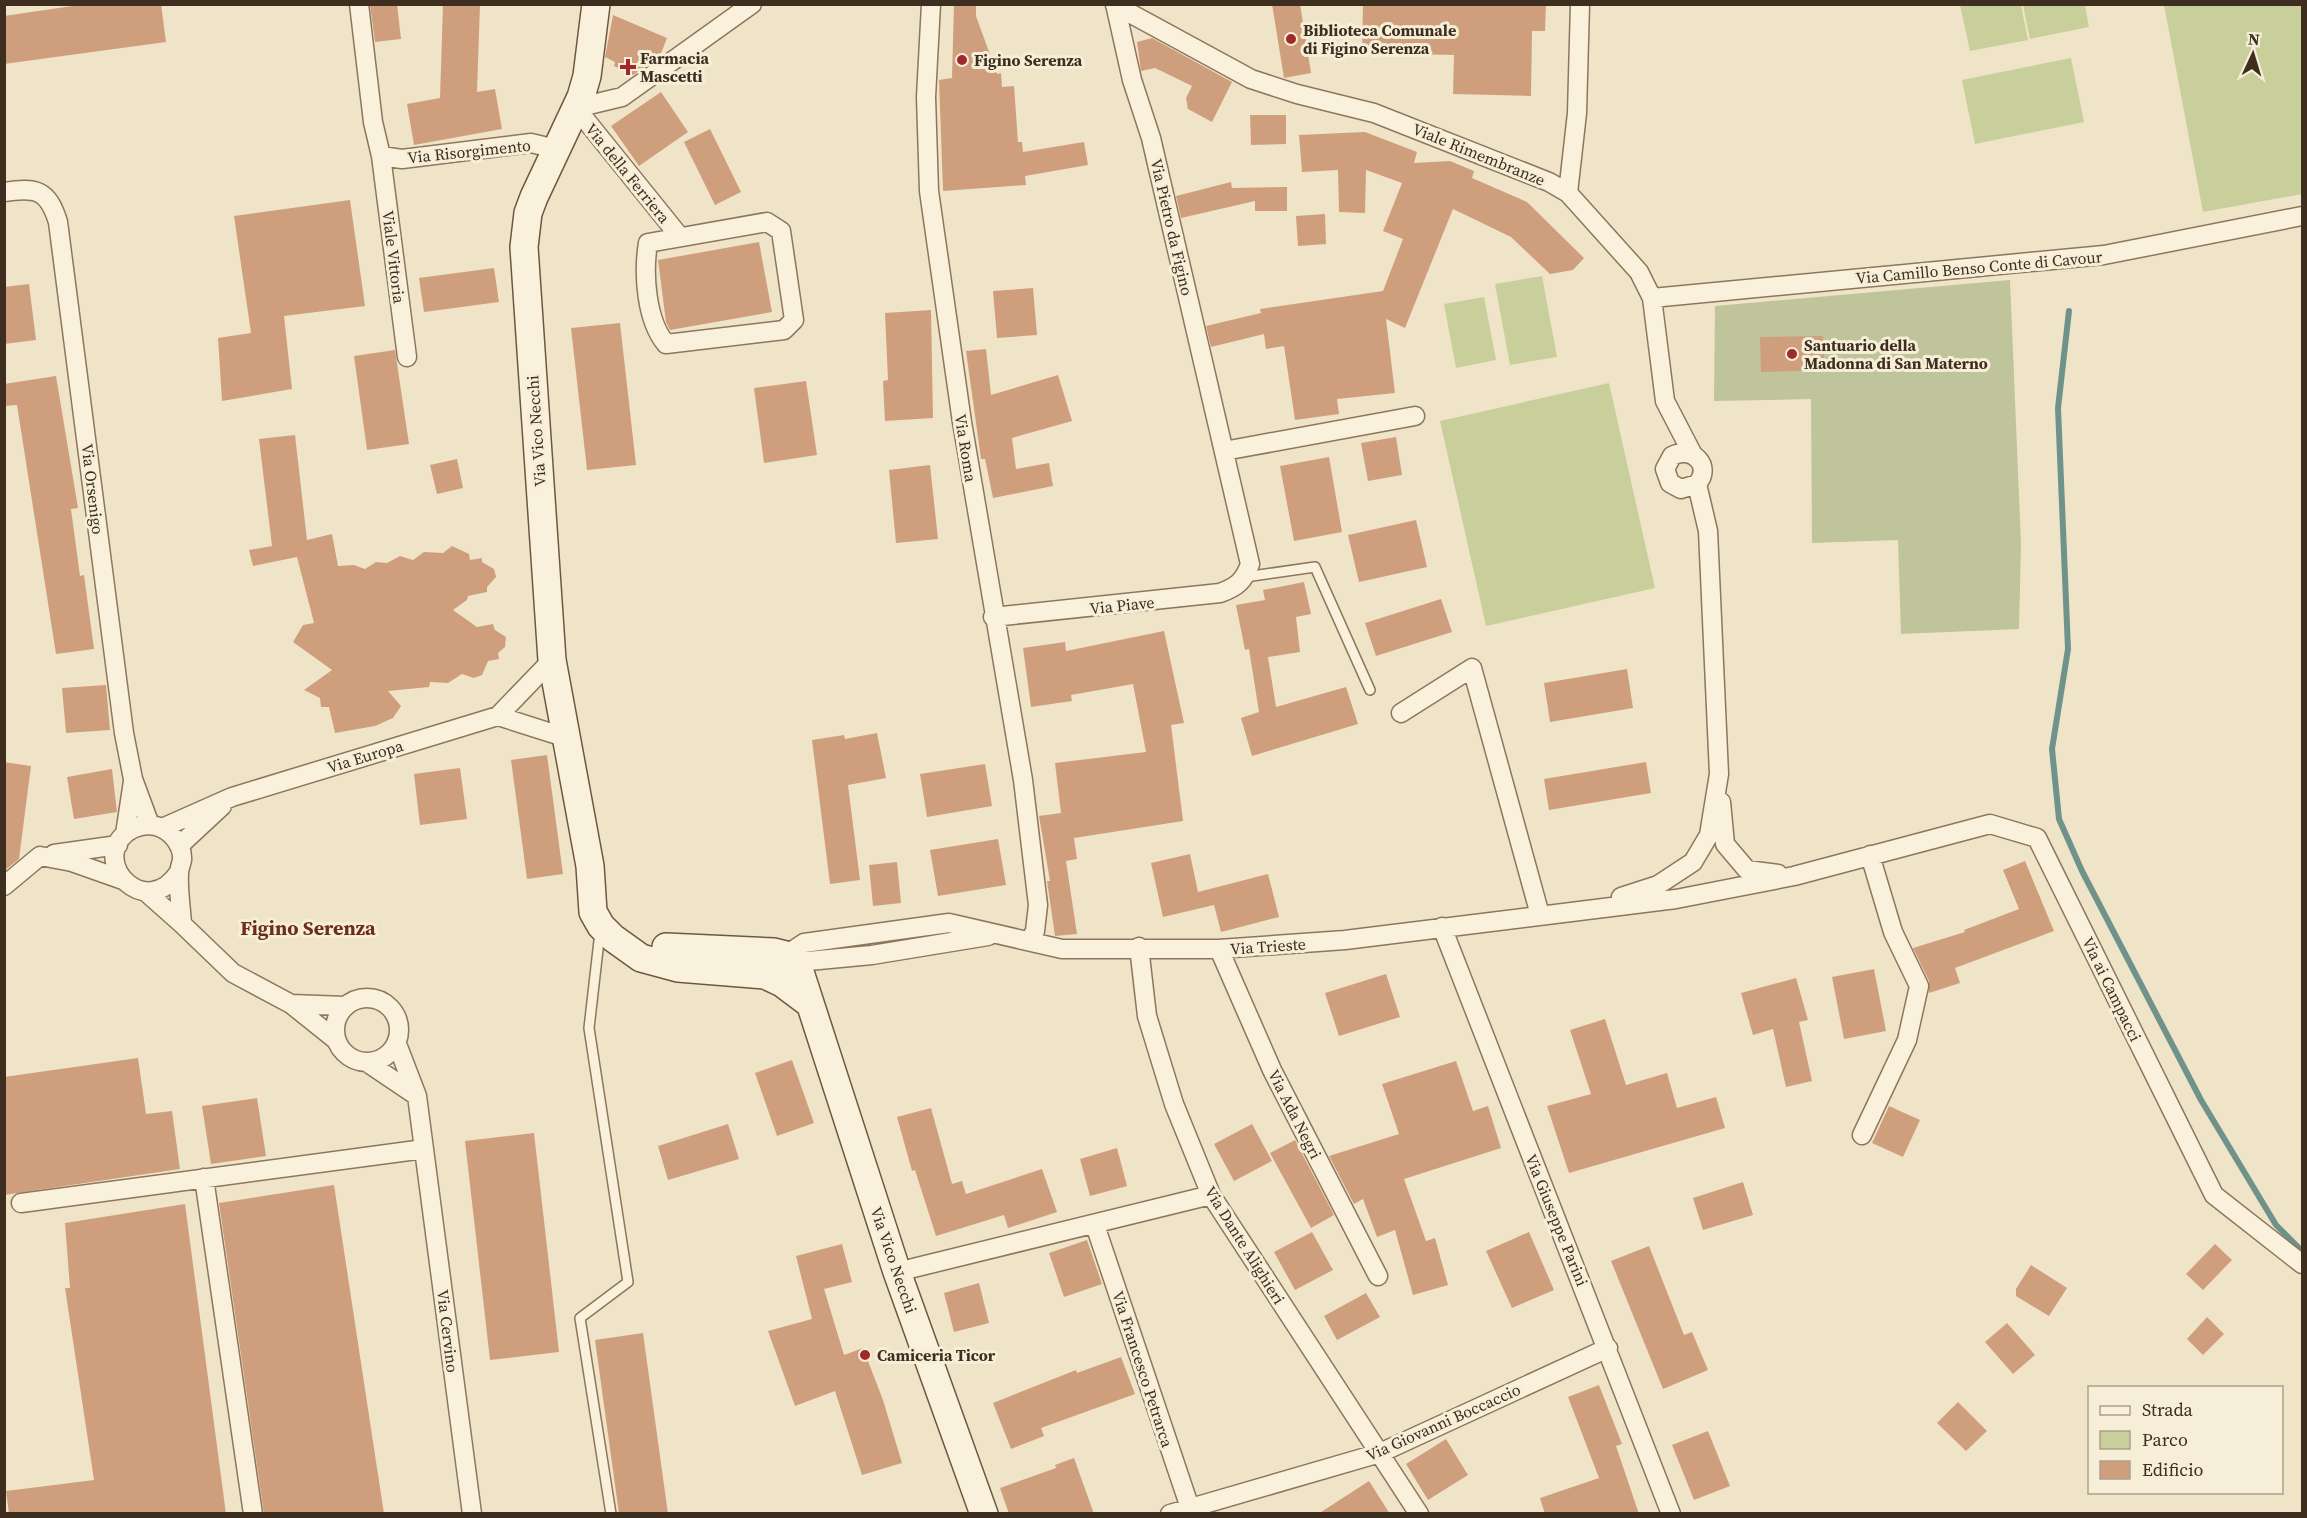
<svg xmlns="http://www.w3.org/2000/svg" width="2307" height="1518" viewBox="0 0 2307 1518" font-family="'Source Serif 4',serif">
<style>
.green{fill:#c9cf9b}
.cemetery{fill:#bfc49a}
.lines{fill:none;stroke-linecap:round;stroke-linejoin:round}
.stream{stroke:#6f938a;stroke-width:6}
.building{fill:#cf9f7d}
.lane-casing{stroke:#8d765c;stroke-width:12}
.street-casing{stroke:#8d765c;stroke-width:21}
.secondary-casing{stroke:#6f573f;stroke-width:30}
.lane{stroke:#faf1dc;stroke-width:9}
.street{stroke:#faf1dc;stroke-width:18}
.secondary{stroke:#faf1dc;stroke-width:27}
.poi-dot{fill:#9e2a2b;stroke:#f7eed8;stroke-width:2}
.labels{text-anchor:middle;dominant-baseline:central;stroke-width:6;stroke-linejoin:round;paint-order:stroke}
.poi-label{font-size:16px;font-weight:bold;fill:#3d2e20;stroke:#f7eed8;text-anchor:start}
.street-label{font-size:16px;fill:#3d2e20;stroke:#f7eed8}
.quarter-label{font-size:20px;font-weight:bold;fill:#6b2e1e;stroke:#f7eed8}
</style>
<rect width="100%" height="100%" fill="#f0e4c8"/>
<path class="green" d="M1960 5H2021L2028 40 1970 51Z
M2023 5H2085L2089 27 2030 39Z
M2164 5H2302V194L2203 212Z
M2071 58 2084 122 1975 144 1962 80Z
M1542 276 1557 357 1510 365 1495 284Z
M1484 297 1496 360 1456 368 1444 304Z
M1609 383 1655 588 1486 626 1440 421Z"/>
<path class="cemetery" d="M2010 280 2021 544 2019 629 1901 634 1898 540 1812 543 1811 399 1714 401 1715 306Z"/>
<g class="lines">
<path class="stream" d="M2069 311 2058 408 2068 649 2052 749 2059 819 2082 871 2201 1100 2276 1225 2302 1251"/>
</g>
<path class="building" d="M86 4H161L166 42 4 64V16Z
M370 4H397L401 39 375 42Z
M443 4H480L477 92 495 89 502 129 414 145 407 104 440 98Z
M954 4H976V16L997 74 1001 73 1002 87 1014 86 1018 142H1022L1023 152 1084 142 1088 165 1025 176 1026 185 943 191 939 80 952 78Z
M1272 4H1300L1311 73 1284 78Z
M1363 4H1546L1545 31H1532L1531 96 1453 94 1454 55 1362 53Z
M613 15 667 38 660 56 633 75 614 66 615 62 605 57Z
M1152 38 1232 82 1212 122 1188 109 1186 98 1192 86 1155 68 1141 71 1137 42Z
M661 92 688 132 639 166 611 126Z
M1250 115H1286V144L1251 145Z
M710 129 741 192 715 205 684 142Z
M1365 132 1417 152 1414 163 1450 161 1474 171 1472 178 1527 202 1584 258 1573 270 1550 274 1511 237 1453 209 1405 328 1386 319 1395 393 1337 399 1339 414 1295 420 1284 346 1266 349 1264 334 1211 347 1206 326 1261 313 1260 309 1383 291 1403 239 1383 231 1402 183 1366 170 1365 213 1339 212 1338 170 1302 172 1299 135Z
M1231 182 1232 188 1287 187V211H1255V201L1181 218 1176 196Z
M350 200 365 306 284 316 292 389 222 401 218 338 251 333 234 216Z
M1325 214 1326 244 1298 246 1296 216Z
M759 242 772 312 670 330 666 322 658 260Z
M494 268 499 302 424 312 419 278Z
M29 284 36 340 4 344V287Z
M1033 288 1037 335 997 338 993 291Z
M931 310 933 418 885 421 883 381 888 380 885 313Z
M620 323 636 465 587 470 571 328Z
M1823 336 1825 370 1761 372 1760 337Z
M986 349 991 395 1058 375 1072 421 1012 438 1016 469 1049 463 1053 486 993 498 985 459H981L966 351Z
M395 350 409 444 367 450 354 356Z
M56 376 78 508 71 509 80 576 84 575 94 649 56 654 17 405 4 406V384Z
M806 381 817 455 764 463 754 388Z
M295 435 307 540 332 534 338 566 354 565 365 569 376 562 387 563 400 556 413 560 424 552 443 553 452 546 469 554 470 560 482 558V562L494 569 496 577 487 587V592L468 596 467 600 453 610 477 627 493 624 495 630 506 637 505 647 498 653 499 659 488 661 482 675 474 678 462 674 448 683 430 682 429 687 388 691 401 706 393 718 375 726 335 733 329 707H321L320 698 304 690 332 670 293 642 303 625 314 623 297 557 253 566 249 550 272 546 259 439Z
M1396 437 1402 475 1368 481 1361 443Z
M1329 457 1342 532 1294 541 1280 466Z
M457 459 463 488 437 494 430 465Z
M930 465 938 539 896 543 889 470Z
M1416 520 1427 567 1359 582 1348 535Z
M1304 582 1311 614 1296 617 1300 652 1268 657 1276 707 1346 687 1358 724 1252 756 1241 718 1259 712 1249 649 1245 650 1236 605 1265 600 1263 590Z
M1441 599 1452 632 1376 656 1365 623Z
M1164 631 1184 723 1171 725 1183 821 1074 838 1077 859 1066 861 1077 934 1055 936 1047 881H1050L1039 816 1061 813 1055 763 1146 752 1133 684 1071 695 1072 701 1031 707 1023 648 1065 642 1066 651Z
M1627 669 1633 708 1550 722 1544 683Z
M106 685 110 730 66 733 62 688Z
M877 733 886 778 848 785 860 880 830 884 812 740 844 735 845 739Z
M547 755 563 874 527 879 511 760Z
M4 762 31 766 19 859 4 871Z
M1646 762 1651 793 1549 810 1544 779Z
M985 764 992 806 927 817 920 774Z
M460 768 467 819 420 825 414 774Z
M112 769 117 812 74 819 67 777Z
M998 839 1006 885 938 896 930 850Z
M1190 854 1198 892 1268 874 1279 917 1221 932 1214 905 1163 917 1151 863Z
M2025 861 2054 931 1955 968 1960 983 1929 993V981L1913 948 1965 932 1964 930 2019 909 2003 870Z
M897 862 901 903 873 906 869 865Z
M1874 969 1886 1031 1844 1039 1832 977Z
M1386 974 1400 1017 1339 1036 1325 993Z
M1796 978 1808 1020 1799 1022 1812 1081 1786 1087 1773 1029 1753 1035 1741 993Z
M1605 1019 1626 1085 1667 1073 1677 1108 1716 1097 1725 1128 1569 1173 1547 1106 1591 1094 1570 1030Z
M138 1058 146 1114 172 1111 180 1169 4 1195V1077Z
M792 1060 814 1123 777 1136 755 1073Z
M1456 1061 1473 1111 1488 1106 1501 1148 1404 1179 1426 1241 1435 1238 1448 1285 1413 1295 1395 1230 1377 1237 1363 1199 1354 1204 1329 1156 1399 1134 1382 1084Z
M257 1098 266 1156 211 1164 202 1106Z
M1889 1106 1920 1120 1903 1157 1872 1143Z
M931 1108 952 1184 962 1181 966 1194 1042 1169 1057 1212 1008 1228 1004 1215 936 1236 915 1170 912 1171 897 1117Z
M728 1124 739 1159 668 1180 658 1146Z
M1252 1124 1272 1161 1234 1181 1214 1144Z
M534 1133 559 1352 490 1360 465 1141Z
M1295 1140 1334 1215 1311 1228 1270 1153Z
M1117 1148 1127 1186 1090 1196 1080 1159Z
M1743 1182 1753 1215 1703 1230 1693 1198Z
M334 1185 384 1514H264L219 1203Z
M185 1204 226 1514H9L6 1491 94 1480 65 1288H70L65 1223Z
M1312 1232 1333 1270 1295 1290 1274 1252Z
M1529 1232 1554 1290 1512 1308 1486 1251Z
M1087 1240 1102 1284 1064 1297 1049 1253Z
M842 1244 852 1282 824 1289 844 1355 863 1348 883 1400 902 1463 862 1475 835 1391 795 1406 768 1331 812 1319 796 1256Z
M2215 1244 2232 1260 2203 1290 2186 1274Z
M1649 1246 1684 1335 1692 1332 1708 1370 1663 1389 1611 1261Z
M2031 1265 2067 1288 2049 1316 2016 1296V1289Z
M979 1283 989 1323 954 1332 944 1293Z
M1366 1293 1380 1317 1337 1340 1324 1316Z
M2207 1317 2224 1334 2203 1355 2187 1339Z
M2007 1323 2035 1355 2013 1374 1985 1342Z
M643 1333 668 1514H619L595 1340Z
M1121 1357 1135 1394 1041 1428 1044 1436 1011 1449 993 1403 1076 1370 1077 1373Z
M1599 1385 1622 1444 1616 1446 1639 1514H1545L1540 1498 1599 1478 1568 1397Z
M1958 1402 1987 1431 1966 1451 1937 1423Z
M1708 1431 1730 1486 1694 1500 1672 1445Z
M1446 1439 1468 1475 1428 1500 1406 1464Z
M1074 1458 1094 1514H1009L1000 1488 1056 1468 1055 1465Z
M1369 1481 1390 1514H1318Z"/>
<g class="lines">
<defs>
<path id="lane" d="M1245 577 1315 567 1370 690
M600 932 589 1028 628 1282 580 1318 611 1514"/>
<path id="street" d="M359 4 373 122 381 156 407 357
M931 4 926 97 929 191 962 422 1023 780 1038 905 1035 931 1030 940
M1115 5 1251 79 1297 94 1374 113 1549 182 1568 193 1639 272 1652 298 1665 401 1692 453
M381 156 402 159 531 143 556 149
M4 192C37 187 48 190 58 222L124 733 133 779 150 825
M1568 193 1577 113 1580 4
M767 222 781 231 794 320 784 330 666 344C646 320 643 274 648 243Z
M680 237 576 108 622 97 752 4
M1652 298 2104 255 2302 216
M1224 451 1415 416
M993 617 1220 593C1237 587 1244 581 1250 564L1151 138 1132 80 1115 4
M1401 713 1472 668 1540 915
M498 716 567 738
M1721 802 1725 844 1747 870 1778 874
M162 828 232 797 498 716 552 660
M125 834 133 781
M179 846 222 806
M54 854 118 845
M179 872C146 922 90 863 126 833 134 826 146 824 156 826 171 830 183 845 182 860 181 865 179 869 179 873 178 890 181 907 182 924L233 973 291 1004 336 1040
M4 886 40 856 72 862 123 880
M146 892 182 924
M1621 897 1658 885 1693 862 1709 835 1719 774 1708 531 1697 484C1713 466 1692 445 1672 456L1665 469 1670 483 1681 489 1697 484
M1442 927 1671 1514
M1139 947 1147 1016 1174 1104 1211 1195 1419 1514
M1219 949 1272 1070 1378 1276
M787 963 872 955 988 936
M786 966V955L804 943 949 923 1062 949H1219L1345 940 1676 899 1794 876 1990 824 2037 838 2214 1195 2302 1264
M335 1030a32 32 0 1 1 64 0a32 32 0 1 1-64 0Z
M291 1004 345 1006
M397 1044 417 1096 472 1514
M368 1063 417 1096
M1862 1135 1907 1040 1919 986 1893 932 1870 855
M204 1178 253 1514
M21 1203 424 1149
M1095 1225 1192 1514
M897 1272 1211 1195
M1170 1514 1380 1453 1608 1348"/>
<path id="secondary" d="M596 4 587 76 581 97 534 197 528 213 524 247 552 660 590 866 593 912 601 926 613 938 641 958 678 968 765 975 782 983 810 1004
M666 947 774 952 786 955 800 972 897 1272 984 1514"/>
</defs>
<use href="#lane" class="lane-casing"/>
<use href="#street" class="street-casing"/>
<use href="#secondary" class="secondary-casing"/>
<use href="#lane" class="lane"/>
<use href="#street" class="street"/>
<use href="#secondary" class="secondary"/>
</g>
<g class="poi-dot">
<circle cx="1291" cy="39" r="6"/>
<circle cx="962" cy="60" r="6"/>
<path d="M625 58h6v6h6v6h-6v6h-6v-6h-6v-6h6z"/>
<circle cx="1792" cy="354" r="6"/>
<circle cx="865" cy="1355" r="6"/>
</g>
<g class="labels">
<g class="poi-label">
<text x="1303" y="30">Biblioteca Comunale<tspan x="1303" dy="18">di Figino Serenza</tspan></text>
<text x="640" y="58">Farmacia<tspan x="640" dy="18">Mascetti</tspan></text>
<text x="974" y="60">Figino Serenza</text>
<text x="1804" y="345">Santuario della<tspan x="1804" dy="18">Madonna di San Materno</tspan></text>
<text x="877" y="1355">Camiceria Ticor</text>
</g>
<g class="street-label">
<text transform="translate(469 151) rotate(-6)">Via Risorgimento</text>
<text transform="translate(1479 154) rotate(22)">Viale Rimembranze</text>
<text transform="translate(628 173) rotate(51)">Via della Ferriera</text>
<text transform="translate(1172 227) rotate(77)">Via Pietro da Figino</text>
<text transform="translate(394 257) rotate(83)">Viale Vittoria</text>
<text transform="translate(1979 267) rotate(-5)">Via Camillo Benso Conte di Cavour</text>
<text transform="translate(536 431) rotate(-94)">Via Vico Necchi</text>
<text transform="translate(966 448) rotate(81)">Via Roma</text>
<text transform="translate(93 489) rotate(83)">Via Orsenigo</text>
<text transform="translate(1122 605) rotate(-6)">Via Piave</text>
<text transform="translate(365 756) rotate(-17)">Via Europa</text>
<text transform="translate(1268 946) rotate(-4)">Via Trieste</text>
<text transform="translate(2112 989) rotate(64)">Via ai Campacci</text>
<text transform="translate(1295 1114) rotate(63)">Via Ada Negri</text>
<text transform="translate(1557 1220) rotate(68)">Via Giuseppe Parini</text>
<text transform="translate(1245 1245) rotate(58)">Via Dante Alighieri</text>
<text transform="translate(894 1260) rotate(71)">Via Vico Necchi</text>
<text transform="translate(448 1331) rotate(83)">Via Cervino</text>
<text transform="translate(1143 1369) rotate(72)">Via Francesco Petrarca</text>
<text transform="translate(1443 1422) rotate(-24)">Via Giovanni Boccaccio</text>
</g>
<g class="quarter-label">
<text x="308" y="928">Figino Serenza</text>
</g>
</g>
<rect width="2307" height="1518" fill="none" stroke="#3d2e20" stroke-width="12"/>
<rect x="2088" y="1386" width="195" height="108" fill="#f7eed8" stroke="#ada18e" stroke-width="1.5"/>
<rect x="2100" y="1406" width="30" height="9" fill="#faf1dc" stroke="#ada18e" stroke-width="1.5"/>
<text x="2142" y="1416" font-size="18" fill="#3d2e20">Strada</text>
<rect x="2100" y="1431" width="30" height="18" fill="#c9cf9b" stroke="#ada18e" stroke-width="1.5"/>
<text x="2142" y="1446" font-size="18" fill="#3d2e20">Parco</text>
<rect x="2100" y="1461" width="30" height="18" fill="#cf9f7d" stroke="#ada18e" stroke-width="1.5"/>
<text x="2142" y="1476" font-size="18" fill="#3d2e20">Edificio</text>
<g transform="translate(2253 54) rotate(4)" stroke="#f7eed8" stroke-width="4.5" paint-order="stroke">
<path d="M0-4.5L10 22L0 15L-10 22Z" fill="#3d2e20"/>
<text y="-9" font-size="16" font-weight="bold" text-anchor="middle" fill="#3d2e20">N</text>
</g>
</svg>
